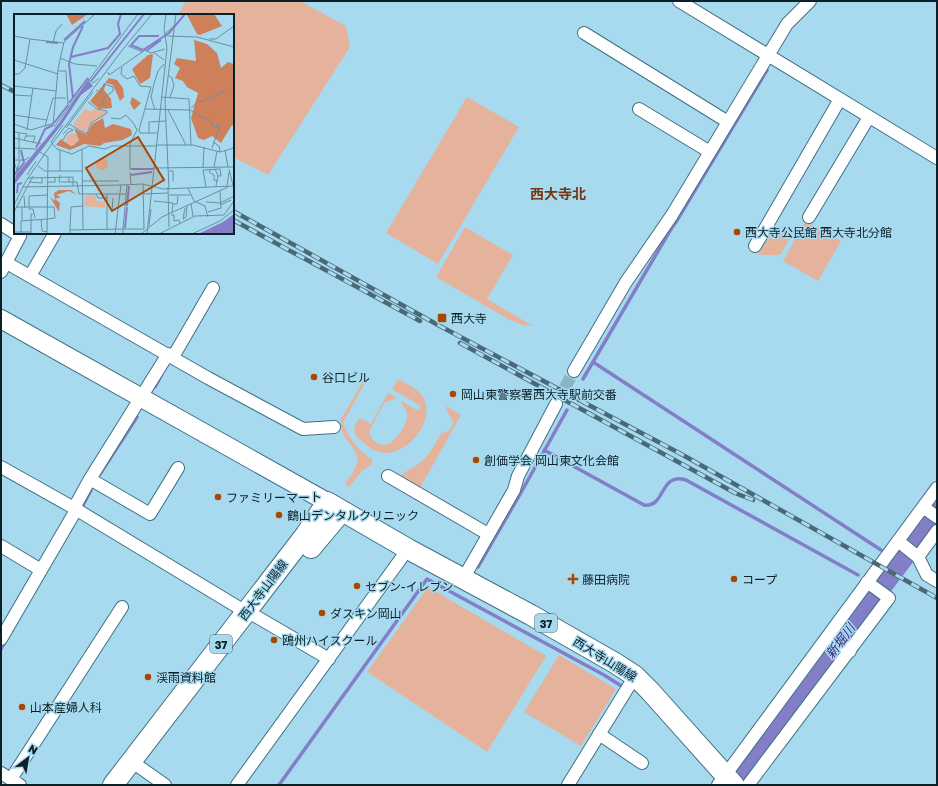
<svg xmlns="http://www.w3.org/2000/svg" width="938" height="786" viewBox="0 0 938 786" font-family="'Golos Text','Noto Sans JP',sans-serif">
<style>
.green{fill:#e5b39c}
.lines{fill:none;stroke-linecap:round;stroke-linejoin:round}
.stream{stroke:#837ec8;stroke-width:3.5}
.river{stroke:#837ec8;stroke-width:21}
.street-tunnel{stroke:#88b5c7;stroke-width:12;stroke-dasharray:12 6;stroke-linecap:butt}
.street-casing{stroke:#407083;stroke-width:14}
.secondary-casing{stroke:#407083;stroke-width:20}
.primary-casing{stroke:#407083;stroke-width:22}
.street{stroke:#fff;stroke-width:12}
.secondary{stroke:#fff;stroke-width:18}
.primary{stroke:#fff;stroke-width:20}
.rail-casing{stroke:#496976;stroke-width:4.5}
.rail{stroke:#a7daef;stroke-width:3;stroke-dasharray:9;stroke-linecap:butt}
.poi-dot{fill:#a84602;stroke:#a7daef;stroke-width:1.5}
.labels{text-anchor:middle;dominant-baseline:central;stroke-width:3;stroke-linejoin:round;paint-order:stroke}
.shield{fill:#a7daef;stroke:#3a5864;stroke-width:1}
.shield-label{font-size:11px;font-weight:bold;fill:#0c2028}
.poi-label{font-size:12px;fill:#0c2028;stroke:#a7daef;text-anchor:start}
.street-label{font-size:12px;fill:#0c2028;stroke:#a7daef}
.water-label{font-size:13px;font-style:italic;fill:#39277f;stroke:#a7daef}
.quarter-label{font-size:14px;font-weight:bold;fill:#753613;stroke:#a7daef}
.inset-river{fill:none;stroke:#837ec8;stroke-width:2}
.inset-road{fill:none;stroke:#69909f;stroke-width:1}
.view{fill:#a84602;fill-opacity:0.15;stroke:#a84602;stroke-width:2}
.inset-edge{fill:none;stroke:#0c2028;stroke-width:2}
</style>
<rect width="100%" height="100%" fill="#a7daef"/>
<path class="green" d="M186 1H300L346 26 350 47 268 175 233 157V15H178Z
M467 97 519 127 438 264 386 233Z
M805 221 841 241 818 281 783 261Z
M465 227 513 255 487 299 533 326 523 325 508 319 436 277Z
M774 229 790 238 780 255H758Z
M366 376 368 377 343 423C348 437 359 452 372 459V464L362 471 349 487 345 484C348 479 353 474 355 468 365 448 337 441 341 419Z
M398 379C407 384 417 388 423 397 436 420 410 452 386 453 377 453 370 449 364 443 358 439 355 436 354 428L359 418 371 424 388 393 396 397 394 399 384 403 369 432C371 441 381 448 390 443 394 441 396 437 399 434 407 424 411 413 401 403L402 401 418 411 421 406 392 389Z
M446 406 461 415 420 488 399 477C406 470 416 467 423 460 431 453 436 442 441 433 448 433 453 428 453 421L447 411Z
M428 587 546 656 487 752 367 672Z
M559 655 616 689 581 746 524 712Z"/>
<g class="lines">
<path class="stream" d="M593 362 881 550
M583 379 671 229 676 222 767 70
M155 387 161 376
M544 450 644 505C666 508 659 472 686 480L858 575
M100 474 137 417
M81 509 91 490
M894 559 900 562
M478 567 523 489 567 410
M1 649 5 642
M279 785 427 579 604 675 623 687 621 690"/>
<path class="river" d="M743 770 937 513"/>
<path class="street-tunnel" d="M556 404 574 371"/>
<defs>
<path id="street" d="M679 1 937 158
M584 33 728 122
M639 109 710 152
M809 217 869 117
M1 224 15 233
M755 246 840 99
M5 262 208 378 303 429 334 427
M1 272 20 236 15 233
M30 276 55 233
M173 357 213 288
M574 371 626 282 672 215 787 24 810 1
M1 467 74 508 246 612 257 617 329 659
M388 476 488 534
M90 479 150 514 178 468
M923 507 937 517
M74 508 90 479 168 354
M898 541 918 557 927 575 937 581
M1 546 41 570
M918 557 937 531
M463 579 514 490 518 476 556 404
M828 636 850 651
M1 639 76 510
M599 734 642 763
M131 761 165 785
M1 773 20 785
M11 779 122 607
M237 785 408 549
M568 785 635 676
M718 785 937 488
M748 785 889 598 867 582"/>
<path id="secondary" d="M1 319 327 502"/>
<path id="primary" d="M311 548 342 511
M113 785 306 534 327 502 408 549 531 615 615 663 635 676 650 691 734 785"/>
</defs>
<use href="#street" class="street-casing"/>
<use href="#secondary" class="secondary-casing"/>
<use href="#primary" class="primary-casing"/>
<use href="#street" class="street"/>
<use href="#secondary" class="secondary"/>
<use href="#primary" class="primary"/>
<defs>
<path id="rail" d="M1 85 15 92
M233 211 438 325 681 454 937 598
M233 220 420 321
M460 343 735 493 753 500"/>
</defs>
<use href="#rail" class="rail-casing"/>
<use href="#rail" class="rail"/>
</g>
<g class="poi-dot">
<circle cx="737" cy="232" r="4"/>
<rect x="437" y="313" width="10" height="10" rx="2"/>
<circle cx="314" cy="377" r="4"/>
<circle cx="453" cy="394" r="4"/>
<circle cx="476" cy="460" r="4"/>
<circle cx="218" cy="497" r="4"/>
<circle cx="279" cy="515" r="4"/>
<path d="M571 573h4v4h4v4h-4v4h-4v-4h-4v-4h4z"/>
<circle cx="734" cy="579" r="4"/>
<circle cx="357" cy="586" r="4"/>
<circle cx="322" cy="613" r="4"/>
<circle cx="274" cy="640" r="4"/>
<circle cx="148" cy="677" r="4"/>
<circle cx="22" cy="707" r="4"/>
</g>
<g class="labels">
<g class="shield">
<rect x="535" y="614" width="22" height="18" rx="3"/>
<rect x="210" y="635" width="22" height="18" rx="3"/>
</g>
<g class="shield-label">
<text x="546" y="623">37</text>
<text x="221" y="644">37</text>
</g>
<g class="poi-label">
<text x="745" y="232">西大寺公民館 西大寺北分館</text>
<text x="451" y="318">西大寺</text>
<text x="322" y="377">谷口ビル</text>
<text x="461" y="394">岡山東警察署西大寺駅前交番</text>
<text x="484" y="460">創価学会 岡山東文化会館</text>
<text x="226" y="497">ファミリーマート</text>
<text x="287" y="515">鶴山デンタルクリニック</text>
<text x="582" y="579">藤田病院</text>
<text x="742" y="579">コープ</text>
<text x="365" y="586">セブン-イレブン</text>
<text x="330" y="613">ダスキン岡山</text>
<text x="282" y="640">鴎州ハイスクール</text>
<text x="156" y="677">渓雨資料館</text>
<text x="30" y="707">山本産婦人科</text>
</g>
<g class="street-label">
<text transform="translate(263 590) rotate(-53)">西大寺山陽線</text>
<text transform="translate(605 659) rotate(32)">西大寺山陽線</text>
</g>
<g class="water-label">
<text transform="translate(840 641) rotate(-53)">新堀川</text>
</g>
<g class="quarter-label">
<text x="558" y="193">西大寺北</text>
</g>
</g>
<g transform="translate(14 14)">
<rect width="220" height="220" fill="#a7daef"/>
<path d="M72 94 76 98 80 95 93 98 76 110 73 119 59 110ZM52 125a6 6 0 1 1 12 0a6 6 0 1 1-12 0ZM82 150a6 6 0 1 1 12 0a6 6 0 1 1-12 0ZM81 181 83 187H91V194L70 192 71 182Z" fill="#e5b39c"/>
<path d="M52 0H74L58 11ZM200 0 208 12 186 21 183 20 173 1ZM180 26 193 30 203 39 207 54 214 48 220 50V112L218 111 207 129 198 122 190 126 184 124 177 104 184 79 173 73 169 67 161 64 166 54 160 50 163 44 182 47ZM139 40 136 64 126 70 118 55 134 41ZM95 64 103 66 109 74 110 83 106 87 99 71 92 69 90 76 97 85 98 94 85 95 76 87ZM118 83 127 89 120 96 116 89ZM89 104 91 114 99 110 117 115 118 121 109 126 90 129 86 132 70 130 56 136 42 131 47 125 57 132 60 131 65 126 60 114 73 121 78 110ZM45 176H57L63 181 55 177 42 181 47 183 41 185 46 189 45 198 36 183 41 187 40 179Z" fill="#ce805b"/>
<path d="M74 66 79 72 67 81 48 110 0 171 2 161 45 109ZM220 200V220H184L209 208Z" fill="#837ec8"/>
<path class="inset-river" d="M50 26 71 7M32 28 44 29M129 36 117 31 125 22H145M129 36 155 19 171 0M132 37 147 26M57 43 94 34 106 20 104 10 107 0M77 67 130 0M59 84 55 50 59 33 69 12M55 89 74 64M40 109 54 91M22 134 31 115 39 111M117 155H139M0 161 10 149 7 136M117 161 138 158M3 179 4 170 8 169M113 192 115 172M111 214 113 193"/>
<path class="inset-road" d="M151 20 160 12M0 22 16 25M153 22 183 23 220 33M195 25H202L220 12M39 29 42 17 48 10M114 32 129 38M139 38 150 46M46 44 61 50 83 52M0 46 44 60M108 53 107 60 113 65 120 62 126 72 137 73M44 57H52L54 92M94 58 95 61 131 36 137 39 151 35M0 60H5L11 54 16 25 50 29M155 62 158 64 160 72 156 83M74 65 79 69 85 64M0 72 43 77M137 73 125 116 126 119H143M82 76 87 79 90 70 99 73V77L90 84 88 92M0 81 18 82M147 83 175 85 177 131M177 94 185 87 188 88 212 76M131 95 176 96 187 103 196 106 200 113 206 112 198 134M141 96 137 83 140 70 144 57 150 50M154 96 172 131M0 101 33 106M97 104 106 105 112 101 120 110 123 116 116 130V156M0 110 17 116 40 109M55 110 73 120 77 109 93 99V97L83 95 74 88M49 111 37 128 43 135 58 140 75 132 91 135 98 132H142M31 112 39 84H52M39 112 44 55 50 28 81 0M40 113 124 0M52 114 79 78M13 116 19 74M0 118 13 120 10 126M135 119V108L152 107M49 120 55 114 59 116 53 119 49 126M12 122H21L19 129M0 124 27 130M199 128 205 132 206 138M142 131H179L206 138 220 134M0 134 21 135 34 143 33 220M68 135 69 216M211 136 214 153M5 145V119M0 146H11L15 143M0 148 3 156 6 146M24 152 31 157H69M200 153 203 137M139 154 220 153M189 154 190 133M197 155 195 158 200 161V166L204 167M201 155 204 162 202 172M215 155 220 175M189 156 206 155 207 162H204M189 156 192 173M46 157V136M155 157H159V167M116 158 117 170M13 161 22 147M46 161 45 168H55M55 163V168H63L65 180H112M14 164 59 163V172M69 167H105M15 168 28 169V164M33 168H41V163M129 170 130 215M213 172 215 158M8 173 107 171M154 173 155 213M174 174 180 187 191 192 194 203M155 175 151 87 162 0M82 180 84 184H93M93 180V215M130 180 154 179M155 181H176M10 182 11 194M140 187 159 189 158 199M192 188 206 189 220 182M159 190H163L164 182M0 191 12 167 32 138 109 35 138 0M175 191 177 190 179 202M206 191 217 186M2 193H40L41 204 33 205M8 193V207M171 194 169 205 172 203 173 191M98 197 99 184M0 198 19 162M194 198 207 194 206 177M157 201H160V207L165 206 166 209M21 204 19 195H15V182L33 181M27 205 28 217 33 218M135 212 137 195M56 216 57 193 69 192M0 218H17M7 220V207L33 205M17 220V200H19M56 220V216L109 215 113 171M101 220 107 171 129 170 149 175 220 172M109 220V215H130M127 220 148 203 214 173M133 220 153 34 150 15 152 0M145 220 181 202 210 201 220 187M178 220 206 207 220 196"/>
<path class="view" d="M124 123 150 166 98 197 72 154Z"/>
<rect width="220" height="220" class="inset-edge"/>
</g>
<rect width="938" height="786" fill="none" stroke="#0c2028" stroke-width="4"/>
<g transform="translate(28 758) rotate(31)" stroke="#a7daef" stroke-width="3" paint-order="stroke">
<path d="M0-3L7 15L0 10L-7 15Z" fill="#0c2028"/>
<text y="-6" font-size="11" font-weight="bold" text-anchor="middle" fill="#0c2028">N</text>
</g>
</svg>
